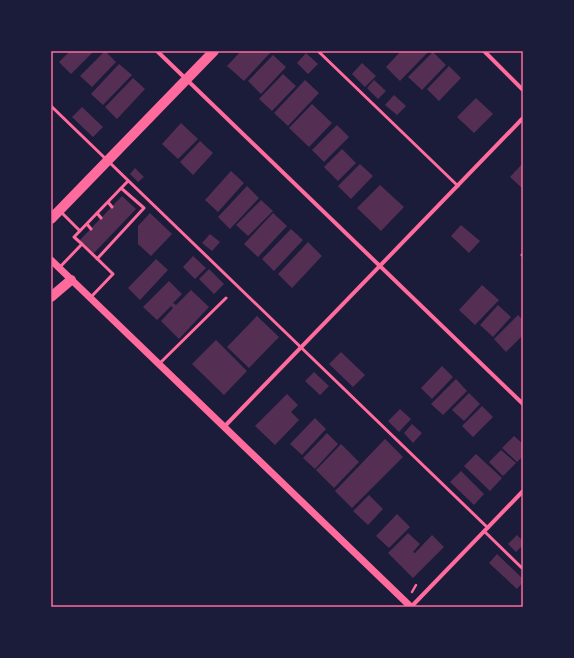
<svg xmlns="http://www.w3.org/2000/svg" width="574" height="658" viewBox="0 0 574 658" font-family="Spectral,serif">
<style>
.building{fill:#542f53}
.lines{fill:none;stroke-linecap:round;stroke-linejoin:round}
.path{stroke:#ff6b9d;stroke-width:2.5}
.service{stroke:#ff6b9d;stroke-width:3}
.minor{stroke:#ff6b9d;stroke-width:4}
.tertiary{stroke:#ff6b9d;stroke-width:7}
.primary{stroke:#ff6b9d;stroke-width:10}
.neatline{fill:none;stroke:#ff6b9d;stroke-width:1.5}
</style>
<rect width="100%" height="100%" fill="#1b1b3a"/>
<path class="building" d="M70 51H94L71 74 59 62Z
M105 51 116 62 92 87 80 76Z
M241 51H269L270 53 244 81 227 66Z
M401 51H429L400 81 386 67Z
M433 52 446 65 422 90 408 77Z
M306 53 318 64 308 74 297 63Z
M273 55 286 67 261 94 248 81Z
M362 63 376 76 365 87 352 74Z
M119 64 132 75 103 105 91 94Z
M449 66 461 78 439 101 427 89Z
M283 74 296 86 272 111 259 99Z
M133 78 145 89 117 119 105 107Z
M305 80 319 93 288 126 274 113Z
M374 80 386 91 378 99 367 88Z
M394 95 406 106 397 115 385 105Z
M476 98 493 114 474 133 457 117Z
M312 104 332 123 309 147 289 128Z
M82 107 103 127 93 137 72 117Z
M181 123 198 139 178 159 162 144Z
M337 125 349 137 324 162 312 150Z
M200 141 213 153 193 175 180 162Z
M342 149 356 163 338 181 324 167Z
M523 163V189L510 177Z
M360 164 373 176 351 199 338 186Z
M135 168 144 177 138 182 130 174Z
M231 171 244 183 218 212 205 200Z
M380 185 404 207 381 231 357 208Z
M247 186 259 198 230 229 218 217Z
M122 196 136 209 94 253 80 240Z
M261 200 273 211 248 236 236 225Z
M150 213 172 234 151 256 138 244V226Z
M273 213 287 226 258 257 244 244Z
M461 225 480 241 469 253 451 236Z
M291 229 303 240 274 271 262 259Z
M210 234 220 242 212 251 202 243Z
M308 242 322 256 292 288 278 274Z
M193 256 206 268 195 279 183 267Z
M156 259 168 270 140 300 128 288Z
M209 269 224 284 214 294 199 279Z
M169 281 182 294 173 303 176 305 191 290 209 307 179 339 161 321 173 308 171 306 157 320 143 307Z
M482 285 499 300 475 325 459 310Z
M498 305 511 317 493 337 480 325Z
M518 315 523 320V335L506 352 494 339Z
M257 316 279 337 249 368 227 347Z
M216 340 247 371 224 395 192 364Z
M341 352 365 375 353 387 329 364Z
M442 366 453 377 432 399 421 388Z
M314 372 329 386 320 395 305 381Z
M456 379 467 391 443 415 431 404Z
M469 393 480 404 464 421 452 410Z
M287 394 298 405 291 412 299 420 275 445 255 426Z
M482 406 493 417 473 437 462 426Z
M400 409 411 419 399 432 388 421Z
M315 418 326 429 302 455 290 444Z
M412 424 422 433 413 443 404 433Z
M327 433 338 444 315 469 303 458Z
M514 436 523 444V456L517 462 502 448Z
M385 439 403 457 352 508 335 491Z
M341 444 359 462 334 488 316 470Z
M501 450 516 463 503 476 489 462Z
M476 454 502 478 490 491 464 466Z
M461 471 484 494 474 505 450 482Z
M369 495 383 509 368 525 353 511Z
M397 514 410 527 389 548 376 536Z
M408 533 420 544 413 552 415 553 432 535 444 547 413 578 388 553Z
M517 535 523 541V545L516 552 508 544Z
M497 554 523 579V582L517 589 489 563Z"/>
<g class="lines">
<path class="path" d="M412 592 416 585"/>
<path class="service" d="M318 51 458 186
M51 106 488 528
M108 202 112 207
M60 211 80 231
M97 213 101 218
M87 224 91 229
M82 244 74 237 128 181
M522 255 523 254
M97 259 144 208 121 188
M60 267 82 244 113 274 91 297
M159 364 226 298
M484 531 523 569"/>
<path class="minor" d="M157 51 523 404
M484 51 523 90
M224 427 523 118
M411 607 523 491"/>
<path class="tertiary" d="M51 260 411 607"/>
<path class="primary" d="M51 219 214 51
M51 297 71 280"/>
</g>
<rect width="574" height="658" fill="none" stroke="#1b1b3a" stroke-width="104"/>
<rect x="52" y="52" width="470" height="554" class="neatline"/>
</svg>
